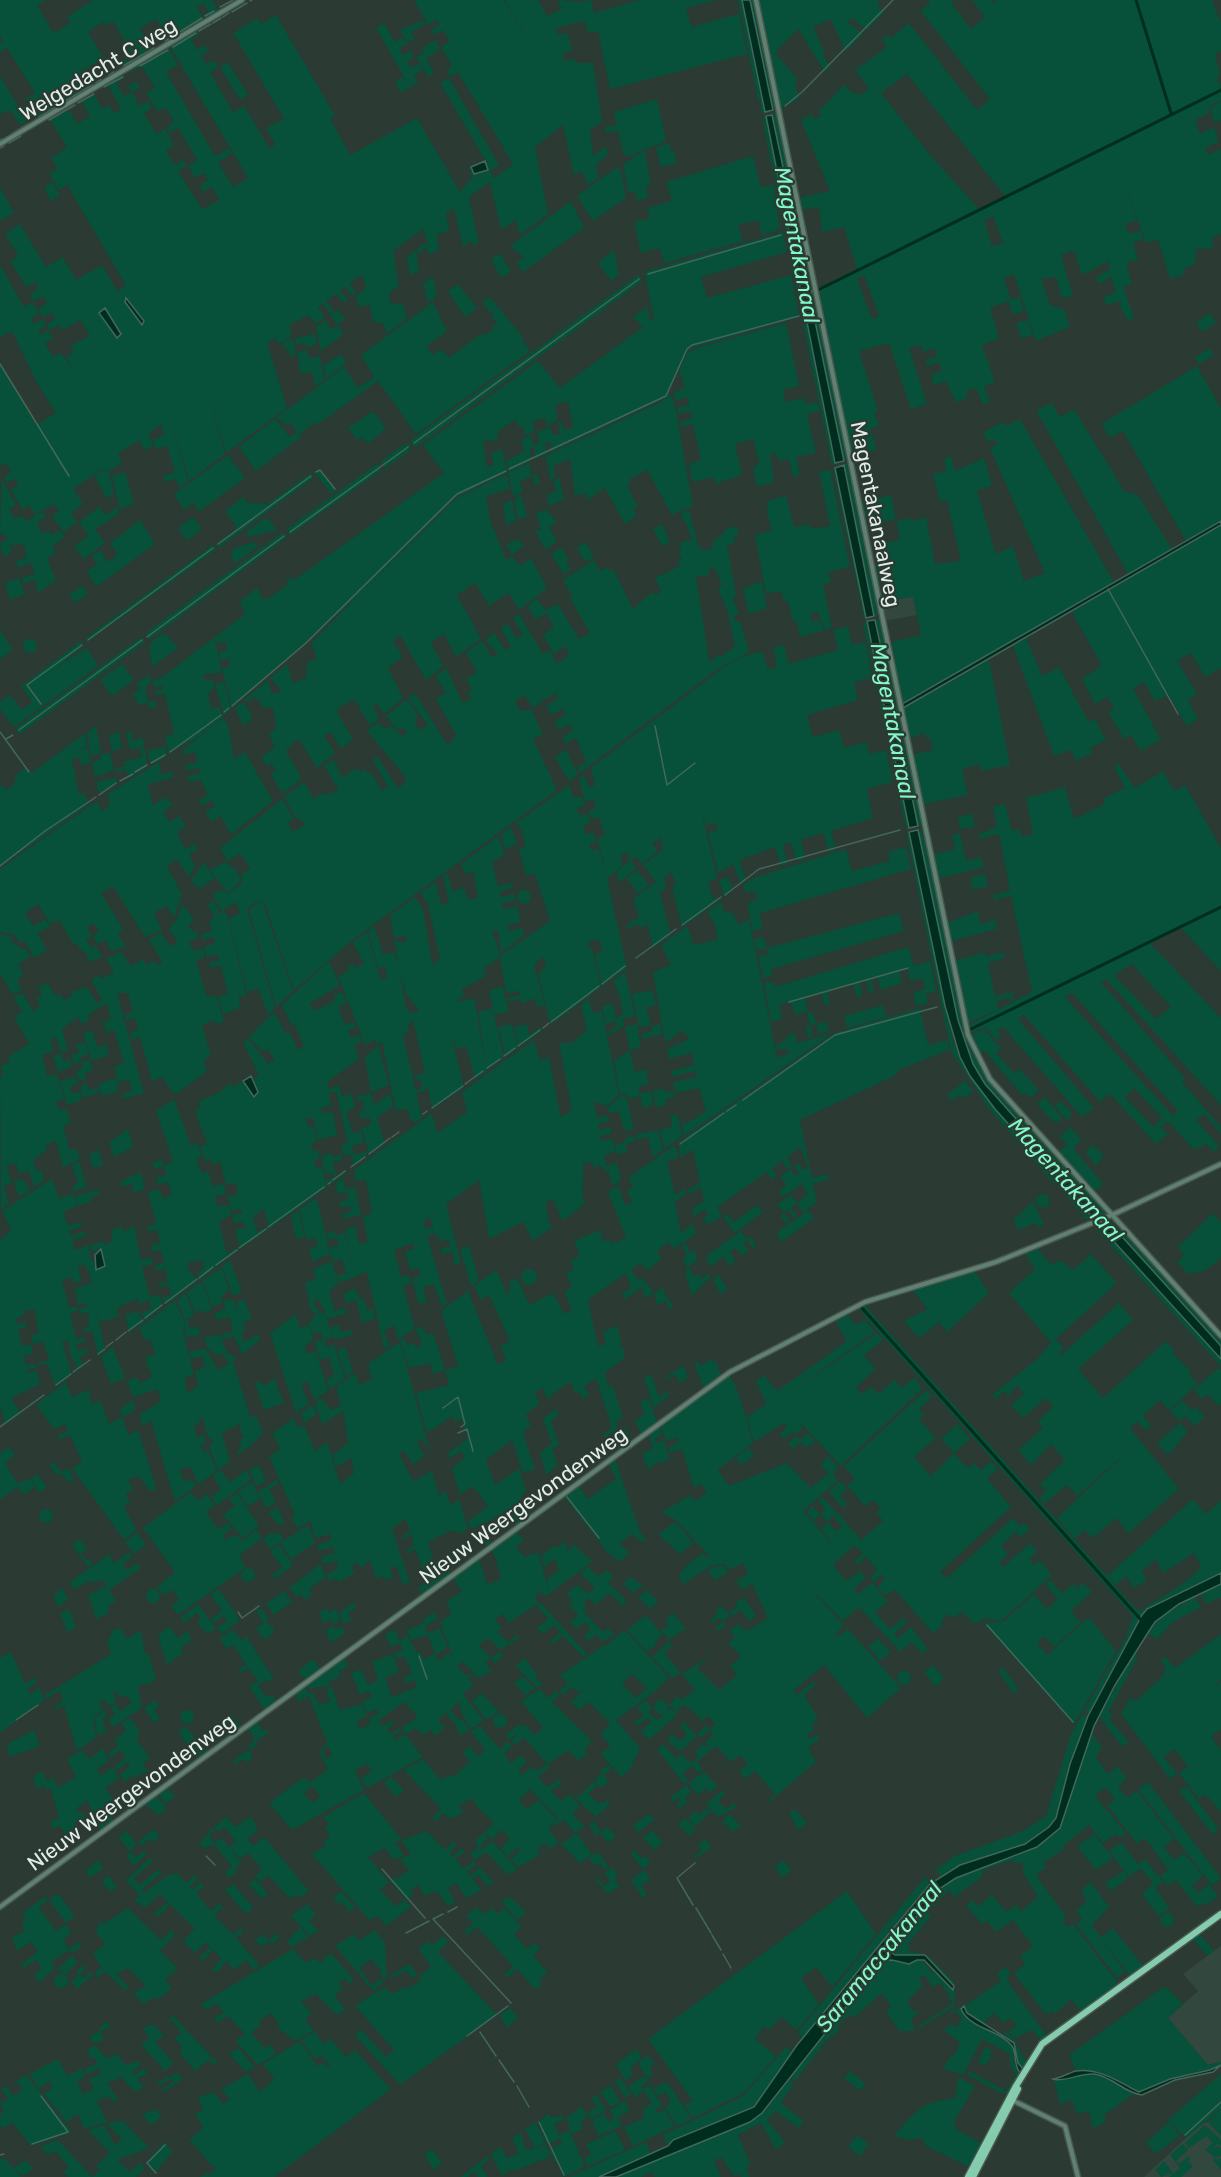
<svg xmlns="http://www.w3.org/2000/svg" width="1221" height="2177" viewBox="0 0 1221 2177" font-family="Rubik,sans-serif">
<style>
.built{fill:#32483e}
.green{fill:#075039;fill-rule:evenodd}
.water{fill:#002e1e;stroke:#44675b;stroke-width:1.5}
.lines{fill:none;stroke-linecap:round;stroke-linejoin:round}
.stream{stroke:#44675b;stroke-width:1.5}
.canal{stroke:#002e1e;stroke-width:3}
.minor-casing{stroke:#485750;stroke-width:7}
.major-casing{stroke:#485750;stroke-width:9}
.minor{stroke:#608172;stroke-width:4}
.major{stroke:#85cbad;stroke-width:6}
.labels{text-anchor:middle;dominant-baseline:central;stroke-width:4.5;stroke-linejoin:round;paint-order:stroke}
.street-label{font-size:21px;fill:#e3ede8;stroke:#2b3a33}
.water-label{font-size:22px;font-style:italic;fill:#83f9ca;stroke:#2b3a33}
</style>
<rect width="100%" height="100%" fill="#2b3a33"/>
<path class="built" d="M913 596 917 615 884 621 881 602Z
M1221 1946V2062L1208 2065 1168 2018 1198 1991 1183 1974Z
M1221 2110V2177H1144L1202 2123 1208 2122Z"/>
<path class="green" d="M0 0H46L37 5 53 33 71 23 67 17 93 0H212L219 12 206 19 203 15 209 12 203 3 197 7 204 20 166 44 163 41 167 37 156 19 140 28 151 49H156L125 68 123 61 133 55 113 21 106 26 103 22 88 32 104 58 80 72 89 86 94 83 95 86 39 119 26 98 35 93 7 48 0 52V43L3 41 0 35Z
M414 0H504L537 56 505 0H538L547 16 562 9 557 0 578 2 591 0 594 13 639 0H716L686 8 691 27 739 14 747 54 610 89 598 31 588 33 585 21 555 28 559 35 568 33 572 51 563 53 564 61 574 59 577 63H593L602 122 590 130 593 156 606 146 608 155 595 165 599 177 589 185 581 171 574 175 563 125 535 147 548 214 520 235 516 220 501 230 490 182 469 197 479 243 475 245 471 241 463 247 454 208 446 214 449 230 437 235 439 250 429 255 427 247 418 254 417 249 427 242 423 229 393 251 399 286 389 293 391 304 403 303 407 319 386 334 384 324 373 322 370 305 358 307 356 297 366 288 362 274 350 283 356 293 352 296 345 287 340 290 348 300 344 303 336 294 326 301 334 311 330 314 323 304 318 307 325 317 316 324 308 315 290 325 291 337 279 344 275 338 267 343 287 408 226 453 207 390 225 454 189 481 171 421 188 482 179 488 176 479 165 482 163 476 175 472 167 446 155 449 153 439 164 436 161 424 149 433 153 445 144 451 140 440 118 453 122 463 110 471 102 469 73 489 83 503 71 514 77 522 64 532 52 517 59 510 54 504 34 515 30 505 23 510 11 490 18 485 15 479 7 482 4 477 11 472 6 463 0 466V364L36 425 56 413 37 383 12 331 0 337V265L24 307 33 302 39 314 31 319 34 324 42 319 46 325 38 331 40 335 48 330 53 338 45 343 53 357 61 353 74 371 66 357 74 352 70 346 90 336 80 320 63 330 59 325 50 330 47 324 55 319 52 312 43 317 38 308 47 303 43 296 34 301 29 294 38 289 35 282 26 287 10 261 18 256 5 234 20 224 46 267 63 257 76 280 102 265 119 294V289L126 285 67 185 59 190 49 174 57 169 51 158 67 147 50 120 69 110 77 124 90 116 82 101 94 94 102 109 109 105 114 113 121 109 108 86 103 88 102 86 122 74 123 79 116 83 124 96 132 92 128 86 136 81 140 87 132 92 140 106 148 101 152 108 144 113 156 134 165 129 174 145 166 150 175 166 183 160 187 166 178 171 202 209 220 200 212 187 203 192 200 185 208 180 204 173 195 178 188 166 197 160 178 128 169 133 166 128 174 122 166 107 158 112 146 93 155 88 142 66 133 71 131 68 160 50 164 52 169 49 178 65 166 72 215 156 229 148 232 154 218 162 233 187 248 178 170 46 196 30 199 34 191 39 197 50 205 45 209 51 201 56 206 64 214 60 218 67 210 73 233 112 244 106 270 149 275 144 266 128 284 119 233 33 257 18 261 24 276 15 336 117 332 115 331 120 350 155 417 118 460 192 473 176 468 168 471 167 473 173 487 163 440 83 449 78 499 165 490 171 494 178 513 164 458 72 450 77 447 72 452 65 441 47 450 41 443 30 434 35 431 30 440 25 437 20 428 25Z
M738 0H742L765 112 761 113V100L758 101Z
M750 0H755L776 107 773 110Z
M757 0H880L877 4 884 12 866 31 853 18 847 22 863 34 846 51 830 19 813 27 825 53 823 55 830 67 825 72 798 29 775 53 796 77V89L800 97 783 108 780 106Z
M928 0H953L952 4 971 29 985 17 972 0H990L993 3 998 0H1212L1221 22V51L1215 54 1220 74 1217 79 1221 86V100L1209 106V113L1195 120 1200 134 1214 127 1219 142 1205 148 1208 155 1221 149V234L1212 238 1213 248 1196 249 1195 264 1184 269 1185 274 1170 279 1158 240 1146 243 1115 159 1137 220 1125 224 1129 234 1140 230 1143 239 1133 243 1138 259 1126 263 1132 284 1123 287 1134 317 1128 321 1120 307 1121 301 1106 305 1103 297 1116 292 1111 277 1099 284 1096 277 1110 269 1109 261 1082 275 1074 250 1061 255 1073 295 1062 299 1056 277 1041 279 1050 305 1064 309 1070 327 1036 341 1014 274 1004 278 1011 300 1020 296 1024 311 1013 315 1008 301 990 308 999 338 982 345 995 382 984 387 990 401 983 405 976 388 966 391 968 397 956 403 946 381 934 385 931 375 942 371 939 362 927 366 925 360 937 356 934 348 923 352 920 345 909 348 927 404 911 409 889 343 859 351 878 412 874 413 879 425 870 429 877 449 853 459 818 290 857 269 844 227 822 232 819 207 801 210 799 198 830 191 801 120 812 114 815 119 821 116 818 112 845 84 848 90 861 95 869 88 855 70 887 47 882 40 888 35 891 38 909 23 977 110 990 99 920 10 930 3ZM907 74 1005 196 979 209 930 155 881 93ZM993 216 1003 243 992 246 984 220ZM864 275 879 316 872 319 857 279Z
M423 20 426 24 411 32 415 39 408 43 400 30Z
M384 23 395 42 403 37 407 44 399 48 403 55 411 51 414 57 407 62 410 68 419 64 422 70 414 75 418 82 401 93 395 82 403 77 409 85 376 28Z
M435 40 440 49 426 58 434 73 428 77 416 57 424 53 422 48Z
M228 62 248 95 240 100 220 67Z
M0 76 27 121 20 125 10 110 2 114 0 111Z
M657 99 666 141 627 157 623 152 618 131 606 133 605 127 617 125 614 112Z
M1221 101V120L1214 123 1210 108Z
M776 113 778 115 815 290H809L772 115Z
M766 116 788 231 785 233 762 117Z
M669 143 671 151 674 150 677 163 660 167 656 147Z
M645 150 651 185 646 187 648 198 637 201 634 191 628 193 623 164Z
M753 156 761 187 774 185 780 229 762 235 758 220 738 225 743 241 664 263 660 248 641 253 634 222 650 218 647 208 672 201 666 182Z
M617 167 621 171 626 198 593 221 577 196Z
M52 182 60 195 51 201 44 188Z
M0 187 14 213 0 221Z
M571 201 584 228 523 272 516 263 524 257 510 246Z
M783 232 787 252 701 277 707 298 791 275 799 317 689 349 665 398 551 452 550 442H545L547 454 535 459 534 448H530L531 461 509 472 506 461 524 451 521 440 531 435 534 446 539 444 537 432 549 427 554 435 560 434 558 423 562 421 564 430 573 428 568 401 555 405 558 420 547 426 545 418 533 421 535 431 525 436 523 426 518 428 516 419 497 432 499 438 490 443 489 439 483 443 487 467 494 465 491 453 502 449 507 472 455 498 360 594 232 708 222 668 230 666 229 658 220 660 219 652 227 650 226 642 217 643 215 639 222 673 203 674 205 681 212 679 214 688 208 693 211 709 219 707 223 717 198 737 169 753 165 736 174 734 165 694 156 695 155 691 163 689V686L154 687 153 680 161 678 245 614 240 602 257 587 263 599H268L288 584 286 581 291 577 294 580 444 473 423 445 538 361 560 388 643 327 633 317 647 306 650 321 654 319 645 274 647 271Z
M416 250 419 270 410 276 407 257Z
M614 250 619 274 611 281 598 263Z
M500 253 511 272 501 278 491 260Z
M795 264 835 463 832 465 791 265Z
M638 275 641 277V282L416 447 413 446 411 440Z
M433 276 437 296 428 303 423 283Z
M458 284 477 308 465 317 448 291Z
M814 292 849 458 848 460 844 461 810 297Z
M490 297 523 337 522 340 530 351 416 434 378 381 317 425 315 422 300 434 301 437 256 471 239 447 275 419 290 437 297 432 291 423 287 425 276 418 344 367 358 388 374 377 361 355 433 302 447 331 427 346 432 355 427 358 442 349 449 358 482 333 485 336 493 329 492 327 497 323 491 316 495 313 493 311 489 312 483 302Z
M338 310 345 318 337 325 344 334 321 351 316 327 325 320 331 329 337 325 330 315Z
M1210 313 1216 323 1202 332 1196 322Z
M1028 320 1033 335 1022 339 1016 323Z
M786 323 799 386 783 390 785 402 804 398 805 404 817 402 820 411 807 414 816 453 796 457 800 475 793 477 789 459 778 461 776 453 770 454 774 482 757 487 753 470 759 462 753 439 735 444 742 475 715 484 713 477 692 482 689 464 701 460 693 424 681 427 680 422 692 418 691 411 678 414 677 408 689 405 688 397 676 401 673 393 685 387 679 371 687 354 695 349Z
M315 334 317 345 306 347 305 343 296 345 295 338Z
M289 339 293 340 296 355 292 357 282 344Z
M1210 348 1214 355 1199 364 1195 357Z
M307 350 309 358 320 356 324 380 315 387 312 372 301 374 297 352Z
M340 354 347 363 326 379 323 366Z
M1197 366 1221 408V521L1186 541 1123 431 1110 438 1101 424Z
M670 394 675 405 693 506 672 515 647 470 629 479 631 483 627 485 638 507 633 510 637 516 625 524 605 488 588 500 585 493 575 496 570 459 553 466 555 478 550 479 546 456 661 402Z
M1052 403 1060 417 1074 409 1125 492 1137 494 1172 549 1128 574 1036 410Z
M373 411 386 429 368 444 362 437 357 440 348 428Z
M1020 419 1114 582 902 704 905 708 989 660 1010 765 981 771 979 764 962 769 968 795 924 804 911 755 933 750 930 738H926L924 733 908 739 892 660 895 659 892 642 921 635 913 597 881 602 879 593 892 590 890 580 877 583 873 564 877 566 881 560 878 544 900 540 896 521 911 518 912 521 926 517 935 564 961 561 947 500 940 502 933 474 946 471 944 458 951 456 955 471 984 458 992 485 977 491 996 554 1013 546 1024 581 1045 573 990 448 997 445 994 439 987 442 983 432 1004 422 1006 426Z
M405 444H409L410 451 385 468 381 461Z
M228 455 245 478 199 512 194 503 184 510 174 494Z
M848 463 879 612 877 616H874L844 465Z
M377 464 382 470 292 534H289L288 528Z
M529 464 532 475 537 474 540 484 535 486 532 476 520 481 523 492 513 497 508 473Z
M835 468 866 618H864L833 469Z
M104 469 109 472 114 494 107 499 94 476Z
M830 469 850 567 828 572 831 582 823 584 832 628 825 630 817 611 810 614 812 622 820 621 824 630 800 637 797 622H793L788 601 784 602 781 591 766 594 755 535 772 530 767 514 768 501 786 495 794 527 810 524 811 529 830 526 819 472Z
M320 470 336 490 332 494 314 472Z
M125 472 134 504 120 509 112 476Z
M309 474 313 476 312 479 220 547 216 545 237 528 225 511 243 497 250 505 255 501 257 505 261 502 266 505Z
M506 474 510 489 486 496 490 520 506 560 512 556 519 566 531 558 547 588 519 610 508 593 489 606 475 583 457 595 481 639 456 657 444 634 431 642 443 666 426 680 400 635 393 640 403 657 388 668 403 698 384 714 377 704 373 707 379 718 370 726 354 699 336 710 353 739 341 749 331 732 324 736 335 753 317 768 298 738 286 751 302 779 282 794 271 774 276 770 271 764 267 766 261 757 275 747 269 735 276 727 273 707 264 709 256 697 246 702 244 700 268 680 272 694 282 691 270 678 287 664 293 683 306 678 307 663 317 658 311 643 456 499Z
M2 478 16 505 9 509 15 519 22 515 27 521 43 512 46 516 37 524 42 534 48 530 52 535 60 530 65 537 52 546 56 552 47 559 56 580 38 593 35 580 23 583 21 578 35 574 31 563 18 567 16 561 27 557 23 543 12 546 8 541 12 553 3 556 0 544 8 538 0 533Z
M559 478 564 499 548 506 547 495 556 491 553 480Z
M521 495 527 516 518 520 514 499Z
M891 495 896 519 877 524 876 516 864 518 861 503Z
M512 500 516 521 506 525 503 504Z
M99 507 106 515 117 507 119 514 95 529 105 543 84 559 74 546 89 536 79 522Z
M546 509 557 522 549 527 557 541 546 550 535 531 541 530 536 514Z
M689 510 698 545 704 551 712 549 713 541 724 533V530L737 526 739 534 734 536 735 543 727 545 736 595 733 599 739 613 733 618 736 622 740 621 749 652 715 671 580 773 577 767 586 762 576 738 565 744 562 737 572 731 570 724 559 730 554 721 566 715 563 709 551 715 546 705 558 699 556 693 544 700 540 694 543 701 533 708 524 695 515 701 520 711 531 709 543 734 533 739 557 790 354 939 294 990 266 906 258 900 247 909 275 1008 268 1015 258 988 247 992 229 919 240 913 236 902 222 911 212 895 221 890 228 894 242 883 241 875 250 868 240 853 228 862 220 848 282 799 294 819 288 823 292 832 306 824 295 817 284 797 304 782 314 799 322 793 325 795 339 790 324 766 334 759 342 777 349 775 347 772 358 769 360 772 365 769 368 774 371 772 382 791 388 787 372 759 377 756 398 788 406 782 404 775 367 731 378 722 385 729 391 725 402 736 407 733 404 728 397 729 386 716 407 699 418 715 415 722 420 730 428 725 408 698 415 693 448 746 456 735 436 699 446 692 435 676 446 668 463 703 471 699 468 692 472 690 466 679 477 672 466 653 482 641 492 657 498 654 485 640 494 633 505 650 511 647 501 628 507 623 516 638 523 635 513 618 519 614 543 654 550 650 557 664 569 655 565 646 554 654 543 635 554 627 546 613 535 620 528 606 537 598 545 610 558 604 579 639 590 633 571 600 572 596 563 580 594 560 600 571 607 567 609 571 613 569 633 609 652 592 655 595 661 591 655 578 680 566 678 562 682 559 678 552 682 550 679 544 687 540 692 542 688 527 680 514ZM714 567 722 585 718 588 727 610 735 646 721 657 717 655 712 662 709 660 696 577 709 575V568Z
M193 517 202 529 187 541 178 528Z
M267 517 277 530 248 537 246 532Z
M140 520 155 544 96 587 87 571 97 564 92 556 100 550 108 562 118 555 110 543Z
M662 524 670 542 662 546 653 529Z
M1221 525V668L1205 677 1191 653 1177 661 1197 694 1188 700 1198 719 1187 726 1169 695 1155 701 1144 682 1133 688 1161 740 1141 751 1131 735 1124 739 1108 712 1114 708 1108 697 1095 704 1082 678 1102 666 1072 612Z
M282 533H285L286 538 150 639 146 638 147 632Z
M519 539 524 546 512 555 506 544Z
M254 542 259 546 235 563 230 555 234 553 232 549Z
M586 542 594 557 585 562 577 548Z
M213 545 216 549 214 551 87 642V637Z
M561 547 569 560 566 563 571 570 564 575 551 554Z
M19 578 25 594 10 600 5 583Z
M762 581 767 608 749 614 743 589Z
M83 586 88 594 75 603 69 594Z
M875 620H881L923 822 921 825 918 826C902 756 890 689 875 620Z
M867 621 908 827 906 829 863 624Z
M848 626 852 645 865 642 872 677 854 683 858 700 807 715 813 737 839 730 844 748 867 742 869 754 886 750 893 782 867 789 873 818 831 831 836 850 829 852 823 833 801 839 805 859 796 861 791 842 783 845 788 864 781 866 775 847 740 860 746 881 741 884 733 864 718 873 708 832 717 830 716 823 706 826 701 809 717 878 708 882 713 899 723 898 682 927 672 887 676 885 671 872 664 878 666 888 660 893 671 935 653 948 647 924 641 928 637 923 628 930 627 925 639 916 633 899 656 882 643 865 663 850 661 838 652 843 658 851 642 864 636 857 631 860 636 868 619 883 617 871 630 860 627 852 621 855 622 866 607 879 627 968 602 986 595 954 602 952 599 939 587 943 593 952 601 987 553 1023 549 1020 539 976 541 970 546 967 543 957 534 965 545 1005 537 1007 535 998 522 1004 521 999 508 1002V998L520 995V991L506 993 500 956 550 921 535 874 526 876 519 849 525 847 522 831 516 823 569 785 574 798 581 796 585 805 577 808 580 816 587 813 590 823 583 826 586 835 593 832 596 841 589 844 592 851 598 848 607 873 597 839 605 835 599 817 591 819 588 811 596 808 593 799 585 802 579 778 583 774 589 787 595 785 591 768 723 668 739 658 762 651 768 669 777 667 773 648 784 645 789 664 838 650 833 630Z
M0 630 13 650 0 659Z
M162 634 167 635 178 648 152 667 149 644Z
M140 638 144 639V643L20 734 17 733V727Z
M1026 638 1042 676 1059 667 1089 722 1095 719 1106 740 1090 748 1093 753 1076 761 1071 750 1054 756 1013 646Z
M23 646a7 7 0 1 1 14 0a7 7 0 1 1-14 0Z
M81 641 84 646 56 668 87 648 98 666 15 726 12 725 0 709V702L10 695 22 710 32 702 21 686Z
M122 664 134 680 112 696 100 680Z
M149 675 151 683 145 688 148 702 155 701 157 707 150 709 148 703 138 705 136 697 131 696 140 689 136 684Z
M224 682 231 709 224 715 215 684Z
M243 702 251 713 252 721 243 725 235 708Z
M223 718 228 725 234 759 245 752 273 801 231 835 221 816 211 822 205 812 215 806 211 800 202 806 199 800 208 795 201 780 189 782 188 776 200 773 199 768 186 770 185 765 197 763 195 752 183 755 182 751Z
M96 726 101 753 91 756 87 732Z
M131 731 133 740 143 738 144 747 130 750 126 732Z
M119 732 122 748 112 751 109 735Z
M85 733 87 746 78 749 88 748 91 763 81 765 79 757 72 760 79 794 84 793 89 804 0 867V786L2 785 6 790 15 784V776L25 768 32 773Z
M166 746 167 756 151 764 147 751Z
M145 748 147 767 129 778 125 769 117 773 116 768 125 766 124 761 142 757 140 749Z
M566 749 578 774 569 782 555 757Z
M110 752 114 770 95 777 92 762 101 759 100 755Z
M159 762 161 774 173 772 174 777 148 784 153 805 166 797 173 805 163 813 170 822 179 816 186 827 177 832 185 849 195 844 198 849 189 854 195 866 189 877 176 859 167 866 182 894 174 918 167 906 154 913 162 930 145 937 113 886 101 893 123 929 118 934 126 946 112 952 105 940 97 944 93 937 99 929 92 923 87 928 92 936 86 940 92 948 96 946 102 957 90 962 84 950 81 951 76 943 73 944 59 920 50 924 38 904 25 913 33 926 45 919 50 927 37 933 47 950 34 958 25 941 21 943 13 934 0 932V869L97 801 101 811 110 805 108 794Z
M1119 764 1135 788 1163 771 1174 791 1185 785 1221 848V971L1180 927 1150 943 1221 1018V1105L1106 979 1101 982 1185 1078 1182 1082 1221 1127V1134L1204 1114 1196 1120 1220 1147 1214 1152 1207 1144 1194 1150 1168 1121 1161 1127 1168 1134 1156 1144 1110 1094 1100 1102 1024 1015 1018 1019 1094 1108 1082 1117 1003 1027 997 1030 1001 1035 996 1040 985 1027 970 1033 971 1024 1032 992 1011 896 994 900 993 895 1010 890 999 834 979 839V834L997 827 993 807 1005 804 1012 831 1020 829 1022 837 1033 834 1026 798 1065 787 1074 819 1105 804 1103 799 1125 788 1114 767ZM1132 964 1171 1007 1156 1019 1114 975ZM1072 993 1178 1111 1173 1116 1065 997ZM1134 1088 1162 1118 1153 1127 1125 1097Z
M116 777 117 784 100 795 96 782Z
M972 813 975 827 960 829 958 818Z
M511 827 517 844 505 849 501 835Z
M921 829 924 841H927L963 1020 973 1053 990 1082 1103 1208 1105 1214 1102 1216 985 1084 973 1064 958 1020 918 830Z
M909 832 953 1040 970 1076 995 1109 1094 1219 1087 1220 1064 1194 1065 1192 1057 1182 1054 1184 990 1110 951 1051 907 837Z
M960 833 966 861 981 857 984 867 938 879 933 855 955 849 952 835Z
M498 836 505 854 492 862 498 886 512 883 513 888 500 891 501 897 514 894 516 900 502 903 503 909 517 906 521 922 507 925 509 931 523 928 524 935 501 953 498 930 492 931 500 953 498 959 484 968 486 976 462 989 464 995 456 1002 474 998 487 1071 475 1079 466 1046 456 1049 451 1035 464 1087 432 1109 428 1089 417 1094 416 1090 422 1088 420 1079 415 1080 414 1076 425 1073 413 1020 408 1024 409 1031 403 1035 422 1118 415 1123 409 1117V1111L403 1109 396 1111 382 1042 378 1045 389 1085 371 1093 374 1105 390 1093 393 1106 377 1118 385 1144 369 1155 362 1128 371 1124 369 1117 362 1119 358 1112 364 1110 362 1100 357 1101 356 1097 371 1093 365 1057 378 1045 375 1040 365 1045 338 976 349 971 347 967 353 964 355 968 364 964 353 942 367 932 380 979 387 978 385 967 378 968 368 931 374 926 383 955 394 952 399 966 394 939 401 943 407 941 406 936 397 938 393 935 390 915 415 897 423 909 432 964 440 960 428 903 420 893 436 882 441 905 449 903 443 877 448 873 452 891 464 888 468 900 478 897 473 871 465 874 461 864ZM400 974 406 994 419 1010 413 1014 406 1008Z
M906 847 911 869 760 913 763 929 753 931 747 903 757 900 755 891 746 893 743 885 756 877 846 849 852 871 890 861 888 852Z
M204 862 214 879 199 889 191 880Z
M225 862 236 870 241 880 228 893 209 870Z
M637 870 649 885 638 894 626 878Z
M985 874 988 886 973 890 970 878Z
M729 877 733 890 724 896 719 880Z
M517 897a7 7 0 1 1 14 0a7 7 0 1 1-14 0Z
M213 901 221 913H227L247 997 239 995 240 1008 223 1014 218 996 228 994 221 966 210 968 209 963 219 960 218 954 207 957 204 947 215 943 214 937 202 940 201 935 212 931 209 921 215 917 207 905Z
M259 901 264 906 293 991 276 1007 249 910Z
M721 902 724 912 731 911 739 925 749 919 777 1058 789 1053 787 1048 778 1051 776 1044 786 1041 785 1036 795 1033 797 1043 833 1033 684 1136 682 1122 687 1123 706 1111 699 1088 676 1093 673 1082 697 1077 695 1071 672 1077 671 1071 694 1065 693 1053 669 1059 667 1049 689 1039 682 1031 665 1043 653 972 671 965 661 945 687 926 694 945 717 940 716 927 707 912Z
M182 903 194 920 188 925 194 932 197 930 199 936 189 943 194 951 203 948 205 957 196 960 207 997 216 995 224 1022 216 1024 214 1020 202 1025 211 1056 203 1060 207 1071 175 1095 162 1077 152 1081 140 1037 132 1040 129 1033 138 1030 135 1018 126 1020 124 1015 133 1012 128 993H117L144 1093 123 1099 122 1095 132 1090 128 1079 118 1083 114 1067 124 1063 114 1030 106 1033 103 1022 111 1019 107 1003 88 1015 89 1020 81 1024 78 1017 62 1029 68 1050 61 1052 55 1036 50 1040 54 1051 42 1055 47 1076 57 1074 64 1099 56 1102 59 1110 66 1108 71 1123 63 1126 70 1150 77 1149 80 1158 63 1168 56 1141 46 1145 47 1150 33 1160 37 1171 42 1170 44 1181 34 1187 29 1171 19 1174 16 1163 6 1166 12 1183 4 1186 9 1204 1 1209 0 1080 3 1072 0 1067 9 1062V1056L29 1044 14 1017 22 1012 13 997 23 993 33 1012 40 1005 36 998 42 995 38 987 48 983 55 996 60 994 64 1000 73 996 71 992 87 987 97 1004 102 999 91 980 99 975 102 979 114 972 106 959 121 952 131 966 143 959 147 965 154 961 157 965 162 962 149 939 161 933 170 946 177 942 169 929 178 917Z
M978 911 980 925 995 919 997 929 951 941 947 923Z
M899 913 904 931 771 969 772 976 763 978 758 956 768 954 767 949 757 950 754 939 764 937 767 948Z
M0 934 13 937 11 939C15 947 19 946 26 950L31 956 18 964 24 975 17 980 22 990 12 994 0 973Z
M908 947 914 966 930 961 936 991 926 994 928 1004 916 1006 913 993 925 989 922 978 910 981 907 968 899 971 902 983 881 990 877 977 871 979 874 992 869 993 866 980 859 982 863 995 857 997 853 984 827 991 830 1005 825 1006 821 993 805 998 808 1011 795 1015 791 1002 779 1005 782 1019 771 1022 764 983 773 981 775 987Z
M985 952 986 957 1003 952 1004 958 988 963 995 996 1012 992 1014 999 1011 1002 1009 997 996 1002 999 1009 968 1023 954 961Z
M329 961 340 985 310 1003 314 1011 335 1001 334 995 342 992 347 1003 338 1007 345 1025 353 1021 356 1027 348 1031 351 1038 360 1035 362 1042 354 1045 359 1059 327 1082 329 1089 339 1085 342 1096 352 1094 355 1107 346 1113 353 1133 361 1131 364 1142 352 1147 354 1155 366 1151 367 1156 354 1167 350 1154 344 1156 341 1145 348 1143 336 1092H329L331 1106 321 1108 322 1113 333 1112 337 1135 318 1140 313 1118H306L308 1127 313 1126 317 1142 311 1144 313 1151 318 1150 320 1158 314 1160 316 1168 322 1167 327 1187 269 1229 264 1209 253 1217 257 1232 266 1227 267 1230 240 1249 235 1230 245 1228 244 1222 234 1223 232 1215 242 1213 241 1209 231 1211 228 1197 238 1194 236 1183 226 1185 220 1161 214 1165 212 1160 206 1162 200 1147 207 1144 195 1111 200 1108 198 1102 218 1093 230 1083 232 1087 243 1081 255 1097 257 1091 254 1078 259 1076 243 1042 248 1038 268 1064 275 1060 267 1049 262 1051 249 1037 274 1012 286 1034 290 1032 298 1050 304 1047 295 1025 292 1026 282 1005Z
M625 972 635 1016 623 1019 624 1026 609 1035 608 1032 617 1026 615 1020 606 1025 602 1006 613 1004 616 1018 623 1015 620 997 613 981Z
M502 986 509 1011 495 1015 493 1010 504 1058 487 1070 478 1012 493 1008 489 991Z
M653 990 656 1005 646 1007 651 1025 639 1027 632 994Z
M588 999 593 1013 602 1011 619 1094 607 1106 594 1102 597 1118 608 1115 609 1121 598 1124 599 1130 610 1127 612 1133 600 1136 602 1141 613 1139 615 1152 604 1155 607 1166 617 1163 621 1180 612 1186 608 1170 604 1171 602 1165 594 1168 592 1162 583 1164C585 1178 579 1189 585 1204L562 1221 553 1199 546 1203 548 1220 552 1227 533 1241 523 1222 489 1239 479 1180 446 1204 461 1263 455 1265 452 1251 442 1254 440 1249 450 1246 449 1239 440 1242 438 1235 434 1236 430 1217 423 1222 425 1228 431 1227 433 1234 427 1236 447 1304 443 1307 433 1284 423 1287 427 1302 419 1304 412 1279 420 1276 419 1268 410 1270 405 1251 414 1249 413 1243 394 1250 401 1277 409 1275 411 1283 403 1286 415 1328 398 1340 394 1325 384 1332 390 1346 384 1349 367 1272 340 1283 336 1276 346 1273 342 1259 333 1261 329 1248 339 1245 337 1238 328 1240 326 1233 335 1231 336 1235 345 1233 353 1268 345 1229 355 1226 359 1244 368 1242 363 1216 372 1213 366 1180 355 1181 354 1170 432 1113 437 1133 467 1112 462 1092 534 1040 540 1060 549 1058 561 1117 572 1110 559 1043H572L587 1030 581 1005Z
M883 1005 886 1017 847 1028 844 1016Z
M920 1008 928 1045 947 1040 949 1050 901 1069 894 1076 800 1120 812 1178 828 1174 829 1179 813 1184 817 1202 803 1212 797 1203 791 1208 797 1216 794 1218 788 1210 784 1213 790 1221 786 1224 780 1216 784 1213 777 1204 791 1195 797 1203 808 1194 802 1186 806 1181 783 1197 779 1191 786 1185 780 1177 790 1169 796 1176 799 1173 794 1166 799 1163 803 1170 808 1168 800 1147 787 1158 792 1166 787 1169 782 1161 772 1169 777 1176 772 1180 767 1172 717 1207 722 1216 708 1225 703 1218 708 1214 705 1209 693 1217 692 1209 704 1201 701 1187 688 1195V1190L700 1182 693 1150 680 1158 679 1142 835 1033Z
M813 1012 816 1024 826 1021 829 1031 819 1034 816 1024 811 1025 813 1036 808 1038 805 1027 810 1026 807 1013Z
M512 1024 518 1048 506 1057 498 1027Z
M527 1024 529 1035 540 1028 542 1031 519 1047 514 1027Z
M637 1024 641 1047 630 1051 635 1072 646 1069 649 1084 638 1087 640 1094 651 1091 653 1105 643 1108 640 1096 629 1099 626 1093 620 1094 614 1061 630 1050 625 1027Z
M660 1024 662 1034 642 1039 641 1034 652 1031V1026Z
M984 1029 1001 1048 996 1053 1015 1074 1020 1069 1039 1090 1030 1098 1025 1093 1022 1095 984 1050 979 1057 970 1036Z
M92 1030 97 1047 106 1044 109 1055 92 1061 83 1033Z
M85 1042 89 1054 80 1057 81 1062 74 1064 71 1055 79 1052 76 1044Z
M61 1053 63 1061 70 1059 72 1067 58 1072 53 1056Z
M90 1060 93 1070 85 1073 86 1079 78 1081 76 1071 83 1068 81 1062Z
M75 1077 77 1084 70 1087 72 1094 80 1092 82 1100 67 1105 60 1081Z
M116 1078 119 1091 102 1096 98 1084Z
M965 1080 973 1091 964 1099 961 1094 951 1101 947 1095Z
M86 1082 89 1090 98 1088 99 1092 83 1098 80 1088Z
M664 1088 665 1093 673 1091 675 1097 666 1099 667 1105 656 1107 652 1091Z
M626 1095 634 1129 624 1131 619 1111 609 1113 607 1108 621 1096Z
M1045 1097 1063 1119 1059 1123 1056 1120 1054 1123 1037 1104Z
M174 1099 191 1146 197 1142 202 1157 196 1159 202 1174 208 1170 212 1186 224 1184 226 1194 215 1196 217 1206 229 1205 231 1215 219 1222 227 1254 236 1248 238 1250 200 1280 197 1275 204 1267 202 1260 187 1263 188 1269 198 1281 165 1305 162 1298 171 1295 169 1285 160 1286 159 1283 168 1281 165 1269 157 1271 155 1265 164 1263 161 1250 152 1252 151 1245 160 1243 157 1230 148 1232 147 1227 156 1224 148 1192 158 1189 164 1199 172 1194 168 1182 158 1185 156 1178 166 1175 164 1166 154 1169 152 1163 162 1159 164 1165 173 1161 156 1111Z
M1061 1101 1073 1114 1067 1120 1055 1106Z
M678 1114 682 1136 665 1149 660 1130 672 1127 670 1116Z
M1070 1127 1081 1139 1074 1149 1103 1184 1094 1192 1058 1152 1067 1145 1060 1136Z
M128 1129 133 1147 114 1157 109 1142Z
M658 1130 663 1150 653 1157 648 1137 637 1140 636 1134Z
M635 1136 636 1141 626 1144 627 1152 617 1155 615 1145 625 1142V1138Z
M1093 1145 1104 1155 1096 1166 1085 1152Z
M673 1146 677 1149 678 1158 667 1161 675 1195 685 1188 686 1194 675 1202 681 1233 693 1224 696 1234 674 1249 668 1242 657 1251 662 1259 646 1271 641 1263 631 1269 638 1280 641 1277 654 1292 645 1299 642 1287 624 1300 622 1293 631 1288 626 1273 588 1300 598 1346 606 1344 603 1332 617 1325 622 1345 619 1347 623 1348 625 1358 605 1372 608 1387 612 1384 623 1417 617 1420V1427L624 1443 621 1429 626 1427 632 1442 625 1444V1447L619 1451 613 1432 604 1438 603 1434 612 1428 596 1378 584 1387 589 1395 583 1399 579 1392 575 1394 572 1384 568 1383 547 1399 543 1388 535 1392 540 1404 526 1414 531 1426 523 1432 535 1469 523 1473 512 1440 486 1460 495 1485 519 1468 526 1490 518 1502 524 1521 516 1527 510 1508 484 1524 492 1545 487 1549 479 1526 471 1529 468 1521 488 1506 473 1486 460 1495 452 1468 465 1457 461 1451 449 1459 448 1453 468 1438 461 1419 455 1422 452 1416 427 1433 416 1393 449 1385 445 1370 433 1374 430 1363 409 1368 400 1341 405 1338 407 1345 414 1343 416 1348 422 1344 416 1329 421 1326 427 1335 433 1333 445 1370 458 1366 441 1311 468 1291 498 1365 506 1360 500 1346 510 1341 489 1295 481 1300 474 1286 496 1270 507 1294 510 1292 509 1282 517 1278 529 1305 553 1293 564 1314 572 1309 564 1292 572 1287 566 1273 574 1269 570 1260 580 1256 574 1241 600 1230 603 1241 610 1240 611 1244 626 1238 608 1192 618 1185 625 1205 632 1202 627 1191 633 1187 628 1178Z
M98 1149 103 1165 93 1168 89 1155Z
M331 1153 332 1157 341 1155 343 1160 333 1162 336 1176 346 1170 347 1172 329 1185 326 1180 334 1177 333 1173 325 1174 321 1156Z
M79 1161 87 1188 73 1191 72 1187 78 1183 72 1166Z
M141 1172 145 1189 134 1193 132 1184 122 1187 121 1181Z
M343 1178 346 1189 355 1187 361 1215 343 1219 342 1214 351 1211 350 1206 341 1208 339 1202 348 1199 347 1192 338 1194 335 1184Z
M20 1179 26 1182 30 1190 19 1197 14 1182Z
M52 1179 59 1198 73 1194 77 1206 63 1212 68 1226 81 1222 83 1226 69 1231 71 1236 84 1231 86 1236 72 1240 75 1250 89 1245 91 1261 95 1260 94 1263 105 1266 101 1249 93 1252 90 1245 103 1241 106 1245 112 1241V1230L122 1226 124 1232 134 1225 141 1260 151 1258 153 1264 142 1267 150 1297 160 1295 163 1306 145 1321 141 1313 151 1309 149 1300 139 1304 137 1299 117 1308 118 1317 100 1322 97 1312 105 1350 98 1356 92 1330 85 1332 83 1328 89 1326 88 1312 80 1314 79 1309 87 1307 86 1303 78 1305 75 1288 91 1283 90 1273 84 1265 78 1266 81 1281 74 1283 72 1277 62 1280 69 1308 77 1306 78 1310 70 1313 76 1339 84 1337 85 1341 76 1345 78 1351 87 1347 88 1352 80 1357 83 1366 78 1370 72 1357H70L69 1341 62 1342 72 1374 56 1387 47 1364 38 1366 37 1364 49 1360 43 1342 33 1344 31 1335 39 1333 34 1309 24 1311V1315L16 1319 18 1324 26 1322 27 1327 18 1329 22 1346 31 1344 33 1353 24 1356 26 1365 35 1364 36 1368 27 1370 28 1373 37 1371 40 1384 11 1398 21 1413 5 1425 0 1405V1241L11 1230 2 1211Z
M98 1189 100 1194 90 1198 91 1202 78 1206 75 1197Z
M1036 1201a7 7 0 1 1 14 0a7 7 0 1 1-14 0Z
M314 1199 318 1202 330 1254 312 1262 309 1248 317 1246 316 1238 307 1240 299 1210Z
M1033 1202 1045 1225 1038 1227 1036 1223 1018 1230 1013 1220Z
M757 1205 763 1212 735 1233 723 1217 727 1214 734 1222Z
M808 1210 814 1218 782 1242 776 1233Z
M296 1212 299 1214 305 1237 296 1239 291 1215Z
M1213 1213 1221 1222V1258L1205 1271 1187 1274 1177 1261 1184 1255 1178 1247Z
M1109 1218 1221 1339V1346L1106 1219Z
M1097 1223 1221 1359V1366L1096 1229 1094 1224Z
M741 1231 747 1239 751 1237 757 1245 753 1248 747 1240 743 1243 749 1251 742 1256 736 1248 730 1252 736 1261 728 1266 725 1256 709 1267 706 1256Z
M686 1243 690 1252 694 1250 698 1260 687 1268 682 1259 687 1256 682 1246Z
M469 1246 479 1280 471 1286 460 1249Z
M1038 1249 1052 1265 1059 1260 1073 1270 1091 1254 1117 1283 1056 1339 1064 1348 1059 1352 1061 1355 1119 1303 1133 1320 1078 1369 1103 1398 1166 1341 1174 1350 1172 1353 1191 1371 1189 1374 1198 1384 1169 1410 1160 1400 1143 1416 1151 1425 1146 1431 1137 1421 1130 1428 1179 1489 1128 1534 1117 1518 1093 1538 1084 1530 1075 1539 1057 1518 1137 1443 1077 1496 1067 1485 1044 1504 1039 1498 1046 1491 1040 1484 1065 1460 1051 1444 1031 1465 1018 1450 1043 1428 1038 1421 1053 1407 1046 1398 1023 1418 1011 1405 1024 1394 1017 1385 1009 1396 1005 1391 995 1399 992 1395 1038 1358 1051 1343 1009 1293 1035 1269 1025 1254Z
M230 1260 242 1292 233 1296 222 1266Z
M332 1261 338 1284 329 1291 335 1311 345 1308 347 1313 328 1319 326 1315 332 1337 324 1340 326 1347 334 1345 345 1379 330 1389 326 1379 334 1376 329 1357 320 1360 315 1342 323 1339 321 1332 312 1334 309 1322 321 1312 326 1314 318 1299 313 1303 320 1312 315 1315 308 1306 310 1304 305 1283 316 1279 313 1269Z
M690 1267 694 1277 699 1274 701 1279 709 1273 710 1277 692 1296 685 1273Z
M222 1268 229 1291 221 1296 223 1301 233 1299 240 1317 236 1303 244 1299 252 1319 243 1323 245 1331 241 1333 244 1342 258 1334 260 1340 242 1354 234 1336 223 1340 221 1335 233 1331 229 1317 217 1320 214 1313 225 1309 224 1302 212 1307 203 1283V1280Z
M521 1277a8 8 0 1 1 16 0a8 8 0 1 1-16 0Z
M974 1270 989 1293 947 1332 939 1322 919 1338 904 1321 928 1309 911 1289Z
M719 1275 728 1290 720 1294 713 1279Z
M199 1283 203 1285 212 1310 204 1313 202 1310 195 1313 187 1293Z
M663 1287 666 1298 668 1297 673 1308 670 1310 665 1301 657 1305 654 1294Z
M355 1288 360 1299H364L368 1311 373 1308 375 1318 362 1323 356 1300 346 1303 343 1294Z
M184 1294 187 1296 194 1316 187 1319 190 1329 198 1326 201 1334 194 1337 193 1335 185 1338V1320L177 1300Z
M175 1301 185 1322 183 1333 194 1374 185 1378 187 1394 198 1386 195 1371 205 1367 202 1356 191 1359 189 1352 205 1348 218 1370 229 1364 222 1353 219 1356 208 1349 204 1337 220 1335 227 1353 237 1358 233 1361 250 1416 257 1417 263 1434 239 1455 237 1451 242 1446 239 1440 244 1437 239 1428 241 1423 222 1433 230 1462 218 1470 209 1445 213 1443 211 1438H208L203 1418 199 1419 200 1423 194 1426 197 1438 204 1434 206 1441 200 1446 204 1452 208 1450 217 1471 198 1485 193 1471 188 1466 179 1471 185 1482 192 1479 196 1486 175 1501 151 1421 143 1426 139 1415 161 1401 157 1389 133 1397 127 1381 137 1377 140 1383 152 1377 145 1358 155 1354 150 1339 145 1340 139 1328Z
M864 1304 1137 1610H1142C1158 1597 1195 1581 1201 1565L1194 1553 1163 1573 1156 1559 1142 1571 1147 1580 1134 1588 1126 1576 1116 1585 1107 1576 1193 1499 1206 1514 1221 1500V1573L1147 1609 1142 1615 1090 1713 1084 1710 1125 1640 1133 1616 866 1318 859 1308Z
M137 1311 144 1322 129 1332 125 1315Z
M846 1312 855 1325 865 1320 875 1332 786 1396 877 1333 883 1340 864 1355 876 1369 856 1387 862 1394 871 1387 879 1394 894 1380 902 1388 915 1377 922 1389 841 1466 796 1418 803 1428 795 1435 792 1432 784 1439 780 1434 787 1427 784 1423 754 1442 747 1417 766 1404 756 1381 764 1375 777 1391 847 1341 834 1319Z
M296 1314 300 1328 309 1325 313 1341 305 1345 307 1354 316 1351 328 1391 314 1400 308 1382 301 1384 309 1404 296 1413 270 1333Z
M339 1325 341 1332 351 1330 353 1335 334 1340 330 1328Z
M398 1343 401 1346 430 1451 422 1439 417 1443 425 1456 413 1464 404 1451 399 1454 413 1481 432 1471 439 1495 445 1491 451 1505 459 1499 468 1528 460 1534 452 1530 428 1542 434 1563H444L452 1574 423 1596 418 1588 427 1582 415 1549 408 1554 406 1551 414 1545 411 1534 403 1540 402 1537 410 1530 405 1519 392 1529 410 1582 403 1585 396 1566 390 1568 393 1578 386 1580 384 1576 376 1579 370 1560 361 1568 357 1562 351 1567 355 1573 339 1582 336 1578 329 1582 327 1574 338 1568 337 1561 323 1564 321 1557 335 1553 333 1547 319 1551 317 1545 331 1540 330 1534 315 1538 310 1520 298 1529 291 1518 295 1515 269 1456 280 1449 272 1434 293 1418 298 1428 304 1425 315 1451 327 1442 340 1484 354 1473 351 1458 336 1467 332 1455 348 1443 343 1411 322 1424 315 1403 321 1398 331 1410 341 1405 336 1387 355 1373 360 1385 372 1379 368 1364Z
M113 1347 125 1378 111 1384 101 1357Z
M345 1347 353 1372 346 1377 337 1350Z
M711 1359 713 1362 716 1361 721 1376 704 1389 694 1364 698 1361 700 1366Z
M684 1365 688 1378 679 1383 676 1374 667 1380 666 1377Z
M1218 1368 1221 1369V1403L1218 1406 1208 1394 1202 1399 1194 1390Z
M651 1374 659 1397 668 1391 669 1395 654 1408 644 1378Z
M728 1375C738 1382 749 1429 753 1443L718 1470 729 1486 787 1463 811 1488 828 1473 820 1464 829 1456 838 1467 833 1474 838 1480 803 1511 833 1545 821 1528 828 1522 836 1531 842 1527 834 1517 838 1513 861 1540 883 1521 876 1512 881 1508 873 1500 865 1506 847 1486 855 1479 844 1466 926 1390 932 1397 919 1409 924 1415 919 1419 936 1438 914 1457 931 1476 954 1453 941 1439 957 1424 970 1439 954 1453 968 1468 974 1463 981 1470 991 1461 998 1469 987 1478 1011 1507 940 1572 947 1578 1013 1518 1020 1526 1024 1523 1030 1529 1021 1537 1016 1532 1001 1546 1008 1554 999 1563 1003 1567 1030 1543 1037 1552 1029 1559 1034 1565 1040 1560 1052 1575 1001 1621 985 1618 975 1624 962 1612 953 1618 948 1614 941 1622 943 1625 933 1633 895 1590 885 1595 877 1587 885 1579 881 1574 874 1583 870 1578 877 1570 866 1557 857 1565 854 1561 863 1553 854 1545 833 1565 846 1581 860 1571 866 1578 854 1589 858 1594 872 1583 888 1601 875 1612 890 1629 903 1618 907 1622 894 1634 898 1638 911 1627 928 1649 922 1654 912 1642 900 1652 859 1607 843 1621 811 1588 818 1597 799 1614 819 1597 844 1626 835 1634 837 1637 848 1629 901 1688 867 1718 824 1665 794 1690 797 1695 813 1681 816 1685 804 1695 818 1718 812 1725 814 1730 807 1735 809 1739 817 1734 820 1739 808 1748 816 1762 768 1803 766 1802 775 1794 755 1771 746 1779 739 1771 747 1764 740 1755 731 1762 716 1746 697 1762 703 1770 698 1773 692 1766 683 1773 688 1781 684 1784 657 1749 663 1744 676 1758 681 1754 691 1763 699 1756 695 1751 703 1744 709 1747 705 1742 714 1734 710 1730 701 1738 697 1734 706 1725 710 1729 715 1724 708 1716 702 1721 685 1704 676 1712 669 1705 677 1696 681 1700 695 1690 682 1674 710 1655 697 1668 719 1690 737 1675 730 1666 741 1657 728 1643 735 1637 729 1630 739 1624 746 1631 768 1618 752 1584 742 1590 736 1581 748 1574 743 1563 729 1570 725 1564 710 1566 684 1584 679 1578C682 1567 693 1560 703 1553L707 1558 709 1556 676 1520 661 1512 689 1496 696 1501 707 1492 700 1484 694 1488 682 1449 670 1453 668 1447 678 1443 677 1437 666 1441 660 1425Z
M274 1378 284 1403 264 1410 255 1383 259 1381 265 1386Z
M66 1382 72 1398 88 1389 92 1404 100 1400 109 1424 122 1417 129 1435 138 1430 157 1490H149L139 1476 128 1480 133 1490 126 1493 130 1503 124 1506 136 1530 124 1540 72 1468 82 1462 70 1435 59 1440 57 1436 68 1431 65 1424 54 1429 37 1406 38 1403Z
M649 1398 657 1423 641 1435 635 1421 644 1414 640 1402Z
M133 1400 136 1409 123 1418 120 1409Z
M1182 1400 1191 1410 1196 1407 1205 1417 1195 1426 1185 1416 1180 1421 1170 1411Z
M313 1405 317 1414 304 1423 301 1413Z
M556 1408 558 1415 551 1421 559 1446 552 1448 558 1465 546 1475 540 1453 552 1443 543 1419Z
M1180 1423 1188 1432 1168 1455 1157 1443Z
M659 1426 662 1435 655 1439 658 1443 664 1440 670 1460 657 1463 648 1470 642 1454 653 1448 648 1434Z
M807 1433 815 1441 807 1448 800 1442 793 1449 788 1444 796 1436 800 1440Z
M9 1447 15 1455 5 1463 18 1484 29 1478 35 1487 23 1495 17 1487 0 1500V1453Z
M749 1448 754 1456 741 1465 736 1457Z
M615 1459 639 1529 646 1540 642 1543 633 1534 619 1543 630 1553 619 1562 608 1553 564 1496 578 1485 588 1499 616 1479 608 1463Z
M54 1462 62 1472 68 1468 74 1479 69 1483 61 1473 57 1476 49 1465Z
M259 1465 266 1481 256 1486 249 1470Z
M221 1470 230 1482 247 1470 251 1480 217 1505 211 1497 221 1489 213 1476Z
M37 1474 47 1487 40 1493 31 1479Z
M277 1479 279 1484 269 1489 276 1503 266 1508 258 1492Z
M840 1481 847 1489 840 1496 847 1504 843 1508 828 1492Z
M250 1483H253L260 1498 248 1507 238 1492Z
M191 1492 198 1501 207 1494 215 1505 206 1512 218 1529 227 1523 232 1529 223 1535 226 1540 235 1534 243 1540 256 1530 262 1538 239 1556 246 1567 178 1615 171 1606 179 1600 173 1591 177 1588 164 1595 157 1587 175 1572 143 1528Z
M237 1493 259 1526 243 1538 223 1515 235 1506 229 1499Z
M823 1497 837 1513 827 1522 820 1514 815 1519 819 1527 806 1512 812 1506 820 1514 825 1509 818 1501Z
M278 1507 284 1523 279 1526 268 1512Z
M39 1516a7 7 0 1 1 14 0a7 7 0 1 1-14 0Z
M675 1522 694 1543 678 1555 671 1544 669 1545 658 1534Z
M308 1525 315 1543 291 1559 280 1543Z
M516 1531 524 1540 516 1547 525 1557 538 1552 549 1591 547 1579 559 1570 555 1559 544 1567 541 1556 554 1546 557 1547 565 1541 568 1551 574 1544 592 1562 546 1596 541 1592 536 1595 537 1603 542 1604 587 1654 583 1657 563 1636 553 1644 550 1641 561 1632 554 1625 543 1634 537 1628 548 1619 536 1605 509 1623 503 1614 495 1619 502 1628 497 1632 508 1642 517 1635 520 1638 500 1650 488 1638 479 1645 491 1658 499 1652 504 1656 495 1663 491 1659 485 1663 492 1671 478 1678 463 1662 457 1666 466 1676 471 1673 473 1675 468 1679 474 1685 463 1694 484 1721 470 1729 459 1708 462 1706 459 1702 450 1710 458 1719 463 1720 469 1730 459 1736 457 1727 446 1713 438 1720 445 1728 435 1736 430 1730 422 1735 416 1728 406 1734 401 1728 418 1717 404 1702 378 1721 383 1726 392 1721 394 1724 387 1730 390 1734 399 1728 401 1730 393 1737 396 1740 405 1734 423 1757 367 1788 361 1778 372 1771 367 1764 355 1770 364 1790 292 1830 269 1803 304 1777 310 1783 328 1769 319 1752 323 1750 327 1759 332 1756 328 1746 317 1751 327 1743 309 1696 298 1702 296 1692 304 1686 310 1694 313 1692 319 1705 330 1701 326 1689 332 1687 340 1710 362 1704 367 1716 357 1721 360 1729 371 1724 369 1718 379 1713 377 1709 367 1713 362 1701 372 1697 369 1691 360 1695 351 1673 361 1669 368 1685 378 1681 372 1662 392 1654 399 1672 385 1678 392 1697 417 1687 414 1680 405 1683 403 1678 412 1674 405 1656 396 1659 394 1654 403 1650 400 1643 390 1647 385 1635 395 1629 400 1641 407 1635 417 1653 420 1651 423 1659 435 1654 428 1635 411 1640 407 1630 424 1623 423 1620 434 1611 437 1620 425 1626 428 1633 440 1628 448 1647 436 1655 438 1661 449 1653 453 1657 440 1622 451 1614 447 1601 462 1591 452 1578 479 1558 487 1584 501 1580 495 1556 491 1550ZM312 1786 320 1796 312 1803 304 1793Z
M137 1532 146 1545 134 1554 125 1542Z
M272 1532 275 1535 279 1532 284 1539 270 1549 263 1539Z
M80 1539 87 1549 81 1554 86 1560 89 1558 93 1563 88 1567 72 1545Z
M277 1546H280L293 1565 275 1579 272 1575 282 1567 270 1551Z
M129 1552 132 1557 123 1564 127 1570 137 1563 141 1568 109 1590 116 1601 108 1607V1614L96 1619 88 1595 106 1586 105 1582 101 1580 93 1583 91 1580 74 1590 70 1582 109 1554 114 1563Z
M320 1564 326 1577 309 1589 312 1595 305 1600 301 1594 297 1597 289 1588Z
M723 1565 728 1572 715 1581 707 1570Z
M588 1567 598 1576 607 1570 614 1577 608 1583 626 1600 624 1607 609 1593 596 1605 589 1598 583 1603 587 1607 583 1611 603 1632 608 1628 614 1634 603 1642 596 1635 588 1641 584 1636 591 1629 585 1622 576 1629 570 1622 578 1615 569 1605 573 1601 566 1594 577 1585 587 1593 595 1588 580 1573Z
M241 1575a7 7 0 1 1 14 0a7 7 0 1 1-14 0Z
M629 1578H633L643 1586 633 1593 623 1584Z
M1050 1580 1062 1593 1073 1584 1077 1588 1083 1582 1092 1592 1071 1611 1081 1622 1054 1647 1044 1636 1037 1643 1047 1655 1089 1617 1116 1651 1074 1724 983 1623 1003 1622 1034 1594 1047 1609 1058 1599 1045 1584Z
M1221 1584V1597L1207 1604 1200 1594Z
M62 1588 68 1599 58 1608 53 1596Z
M146 1596a7 7 0 1 1 14 0a7 7 0 1 1-14 0Z
M219 1589 240 1620 222 1634 217 1628 227 1621 223 1616 214 1623 211 1619 222 1611 210 1595Z
M647 1590 658 1601 650 1609 638 1597Z
M284 1591 292 1602 274 1615 266 1604Z
M744 1597 756 1616 749 1621 741 1610 732 1616 729 1612 738 1607 735 1603Z
M1195 1597 1201 1607 1173 1622 1157 1639 1147 1633 1163 1615Z
M354 1602 356 1608 348 1613 351 1620 343 1624 339 1613Z
M198 1604 216 1628 207 1634 197 1622 201 1618 197 1613 184 1623 180 1618Z
M318 1606 321 1611 327 1608 329 1613 336 1608 340 1621 333 1624 331 1619 323 1624Z
M722 1606 730 1616 723 1622 725 1626 718 1631 715 1628 723 1621 720 1618 712 1624 710 1621 717 1615 715 1611Z
M261 1608 269 1619 266 1622 274 1628 273 1634 264 1640 256 1628 264 1623 256 1611Z
M69 1609 76 1628 67 1632 60 1613Z
M673 1613 686 1628 669 1640 661 1630 669 1624 665 1619Z
M646 1615 663 1635 655 1641 657 1644 647 1652 627 1630Z
M333 1625 335 1629 342 1626 345 1633 331 1643 325 1631Z
M169 1626 178 1638 187 1631 192 1639 181 1648 184 1652 167 1665 158 1636Z
M121 1628 127 1639 141 1630 145 1654H149L156 1679 148 1686 147 1683 138 1686 142 1708 113 1727 108 1720 115 1714 110 1707 115 1704 120 1711 132 1702 126 1695 121 1698 116 1691 113 1694 117 1701 108 1706 104 1699 99 1703 103 1710 93 1717 96 1738 77 1751 64 1706 55 1710 54 1707 63 1701 60 1690 47 1699 45 1695 111 1654 107 1643 113 1630Z
M233 1629 241 1640 246 1636 274 1679 258 1684 266 1697 272 1695 277 1701 265 1711 249 1686 258 1681 248 1668 240 1673 238 1670 246 1665 233 1645 227 1649 219 1639Z
M623 1631 627 1632 669 1678 652 1694 605 1646Z
M1221 1634V1680L1209 1689 1221 1682V1729L1211 1737 1221 1750V1812L1205 1794 1199 1799 1179 1773 1188 1766 1174 1749 1164 1757 1177 1774 1170 1779 1121 1714 1130 1698 1136 1701 1163 1676 1165 1665 1160 1660 1165 1656 1175 1668Z
M878 1638 891 1652 880 1661 868 1647Z
M669 1641 672 1646 664 1653 681 1673 672 1678 652 1657Z
M604 1645 632 1674 622 1684 636 1698 646 1689 651 1694 616 1720 640 1748 630 1770 621 1777 601 1754 610 1746 600 1734 610 1724 589 1702 579 1710 571 1701 580 1693 578 1690 576 1691 572 1687 563 1695 559 1691 568 1683 560 1675Z
M11 1652 25 1684 35 1677 37 1682 28 1689 30 1695 39 1687 45 1699 0 1733V1658Z
M1134 1654 1138 1656 1109 1711 1113 1716 1109 1719 1129 1742 1122 1747 1099 1716Z
M344 1657 348 1667 339 1671 340 1677 330 1681 328 1686 309 1689 306 1685Z
M524 1658 538 1675 536 1678 543 1684 537 1688 516 1666Z
M313 1659 321 1670 305 1681 298 1671Z
M933 1665 944 1678 936 1687 924 1672Z
M1003 1667 1019 1690 1014 1694 998 1671Z
M897 1678a7 7 0 1 1 14 0a7 7 0 1 1-14 0Z
M523 1676 535 1689 525 1695 514 1683Z
M540 1689 548 1698 556 1691 560 1695 552 1702 592 1741 585 1750 587 1754 578 1761 569 1750 548 1764 550 1767 538 1777 547 1787 559 1779 562 1783 551 1791 561 1801 570 1794 580 1807 572 1813 584 1826 575 1833 564 1820 549 1829 558 1818 526 1785 530 1790 519 1800 526 1809 539 1800 555 1818 556 1820 548 1828 559 1843 550 1849 545 1843 537 1850 540 1855 519 1867 511 1859 521 1849 518 1847 508 1856 501 1849 510 1839 502 1830 492 1839 484 1832 494 1823 476 1806 473 1798 459 1805 463 1813 450 1819 444 1813 436 1821 432 1817 441 1809 404 1770 423 1759 441 1780 450 1775 453 1777 470 1761 462 1753 470 1746 479 1756 485 1750 470 1732 480 1726 500 1749 508 1741 512 1746 504 1754 511 1763 521 1755 527 1762 518 1770 522 1775 532 1767 538 1771 547 1764 524 1738 515 1745 511 1742 519 1733 509 1740 505 1735 519 1724 522 1727 525 1724 534 1735 543 1728 521 1701Z
M482 1693 499 1712 486 1720 472 1701Z
M155 1700 159 1706 154 1710 160 1719 154 1723 144 1708Z
M646 1700 652 1708 648 1712 657 1720 670 1708 677 1715 649 1740 641 1731 651 1722 648 1718 637 1726 634 1723 644 1715 637 1707Z
M654 1707a7 7 0 1 1 14 0a7 7 0 1 1-14 0Z
M105 1710 107 1715 103 1718V1723L107 1730 98 1736 94 1718Z
M180 1717a7 7 0 1 1 14 0a7 7 0 1 1-14 0Z
M1083 1713 1088 1716 1070 1764 1056 1818 1049 1827 1026 1844 960 1865 940 1877 936 1869 955 1856 1023 1831 1046 1816 1071 1734Z
M232 1714 242 1728 233 1735 221 1722Z
M493 1721a7 7 0 1 1 14 0a7 7 0 1 1-14 0Z
M130 1718 140 1731 137 1740 150 1758 143 1764 148 1771 134 1778 132 1776 125 1782 120 1774 130 1766 128 1762 117 1770 115 1766 125 1758 121 1750 110 1758 108 1754 118 1746 115 1740 126 1730 121 1724Z
M257 1721 262 1731 266 1729 269 1733 256 1741 258 1745 250 1750 248 1745 255 1740 248 1728Z
M684 1722 697 1736 680 1752 667 1739 672 1734 679 1741 687 1734 680 1726Z
M185 1726 208 1752 199 1758 178 1733Z
M34 1730 40 1746 9 1757 7 1744Z
M1091 1733 1102 1747 1096 1758 1108 1774 1118 1766 1127 1779 1118 1786 1127 1798 1137 1791 1174 1839 1164 1847 1174 1860 1184 1853 1203 1876 1192 1885 1198 1893 1209 1884 1218 1896 1206 1905 1203 1903 1197 1907 1176 1880 1168 1886 1160 1876 1168 1870 1145 1838 1137 1844 1107 1805 1115 1799 1105 1787 1095 1796 1126 1833 1120 1838 1116 1834 1103 1843 1088 1824V1826L1063 1846 1064 1849 1043 1863 1046 1868 1036 1875 1066 1917 1063 1921 1068 1927 1073 1924 1117 1982V1987L1081 2012 1071 1999 1055 2014 1052 2011 1046 2015 1014 1973 1025 1964 1020 1956 1033 1946 1013 1920 996 1932 987 1921 982 1924 966 1906 972 1900 978 1906 992 1895 1006 1912 1016 1905 1021 1911 1038 1897 1022 1871 1024 1868 1021 1862 1015 1864 1013 1860 983 1870 982 1877 954 1897 949 1890 927 1912 931 1916 908 1944 909 1951 927 1955 953 1981C955 1986 956 2002 953 2007L918 2029V2026L952 2004 948 1993 940 1983 933 1987 924 1975 919 1979 923 1985 907 2002 913 2011 916 2009 918 2013 911 2020 915 2031H899L886 2012 891 2006 882 1993 854 2018 850 2014 838 2026V2032L827 2040 795 2081 791 2078 879 1961 922 1960 931 1971 954 1986 925 1956 895 1955 887 1951C906 1929 932 1889 957 1877 992 1861 1033 1857 1060 1828Z
M102 1748 109 1760 97 1770 101 1776 113 1767 119 1778 105 1788 114 1800 105 1807 114 1821 101 1831 87 1800 76 1809 79 1813H84L87 1819 82 1824 79 1820 74 1824 80 1833 70 1841 60 1826 53 1829 50 1822 59 1818 51 1789 47 1790 44 1785 36 1789 33 1777 42 1771 47 1781 53 1778 58 1788 76 1777 67 1759 82 1750 89 1759Z
M248 1749 253 1758 246 1763 243 1759 236 1764 233 1761Z
M608 1765 612 1769 604 1775 609 1782 600 1788 594 1780 602 1774 600 1771Z
M704 1772 718 1786 710 1793 706 1788 698 1795 688 1783Z
M391 1777 404 1790 396 1797 383 1782Z
M593 1782 597 1786 588 1793 597 1803 600 1801 603 1804 608 1800 610 1804 596 1817 576 1799Z
M1148 1782 1221 1878 1212 1886 1138 1789Z
M686 1785 692 1792 685 1798 687 1802 680 1809 677 1805 681 1801 679 1798 673 1802 670 1798Z
M1186 1786 1219 1829 1212 1834 1179 1791Z
M166 1787 175 1796 166 1804 158 1793Z
M722 1790 725 1794 718 1801 726 1809 733 1803 737 1807 718 1817 706 1804Z
M364 1793 402 1840 427 1831 445 1850 453 1841 457 1845 449 1854 453 1857 461 1848 465 1852 455 1859 464 1869 473 1861 477 1864 467 1872 469 1876 480 1867 494 1883 488 1886 478 1875 472 1879 482 1890 466 1898 456 1883 448 1888 455 1903 448 1906 437 1891 424 1896 419 1885 411 1890 413 1896 406 1899 390 1881 409 1871 400 1859 411 1854 401 1840 395 1843 404 1855 394 1860 385 1848 368 1857 389 1882 380 1890 396 1906 405 1900 411 1907 386 1926 377 1916 369 1920 312 1854 326 1846 323 1841 330 1836 325 1828 329 1824 323 1817Z
M156 1796 167 1808 159 1815 145 1805Z
M707 1808 711 1812 695 1826 688 1818 696 1811 699 1815Z
M794 1809 807 1822 799 1831 789 1813Z
M649 1814 655 1819 638 1833 633 1825Z
M730 1814 741 1826 733 1832 722 1821Z
M251 1816 258 1830 247 1839 253 1846 264 1837 309 1891 300 1898 296 1894 290 1899 268 1875 261 1882 255 1876 262 1869 248 1853 240 1859 229 1847 236 1841 224 1827 218 1832 214 1827 226 1817 235 1827Z
M685 1818 696 1829 689 1836 678 1824Z
M594 1821 601 1832 607 1827 616 1836 608 1843 600 1833 596 1836 589 1825Z
M213 1828 215 1831 209 1836 215 1843 222 1838 241 1863 235 1869 237 1872 229 1878 225 1872 232 1866 213 1844 205 1849 199 1843Z
M154 1829 160 1836 152 1843 149 1839 141 1846 138 1842Z
M652 1830 663 1843 654 1850 643 1838Z
M126 1831 137 1844 130 1851 118 1838Z
M483 1833 488 1838 480 1847 483 1849 492 1841 518 1869 508 1875 486 1852 475 1860 470 1854 479 1846 475 1841Z
M577 1833 592 1855 580 1863 561 1844Z
M1094 1834 1113 1858 1096 1870 1077 1846Z
M705 1839 712 1847 695 1859 694 1857 702 1850 698 1845Z
M1121 1842 1138 1864 1145 1859 1163 1882 1155 1888 1170 1908 1158 1916 1142 1894 1153 1883 1141 1868 1129 1877 1109 1851Z
M144 1851 147 1854 134 1866 126 1856 131 1852 136 1857Z
M635 1851 641 1858 645 1855 651 1863 642 1869 631 1854Z
M598 1852 609 1867 605 1870 600 1863 595 1866 589 1858Z
M150 1858 153 1862 134 1878 139 1885 159 1869 162 1873 142 1889 144 1893 169 1874 171 1876 176 1872 186 1883 195 1875 198 1879 189 1887 192 1890 201 1882 204 1886 196 1893 211 1911 220 1903 223 1907 214 1915 233 1935 241 1928 244 1931 236 1938 260 1966 254 1970 246 1960 234 1970 227 1961 216 1973 212 1969 222 1958 213 1950 203 1961 199 1957 210 1947 207 1942 195 1953 183 1941 195 1929 170 1904 159 1917 154 1913 168 1902 160 1894 145 1908 134 1900 140 1896 126 1880Z
M98 1860 104 1868 90 1878 85 1871Z
M784 1860 791 1871 782 1878 775 1866Z
M612 1867 618 1875 614 1879 620 1886 608 1894 595 1880 601 1875 599 1880 604 1886 610 1881 604 1873Z
M644 1870 651 1879 641 1886 647 1894 643 1898 631 1880Z
M1123 1871 1128 1878 1111 1891 1105 1883Z
M109 1876 117 1887 111 1892 106 1886 98 1891 105 1884 102 1880Z
M925 1877 930 1884 804 2039 797 2033Z
M255 1878 268 1894 262 1899 249 1884Z
M1090 1881 1109 1907 1092 1925 1101 1937 1113 1928 1144 1967 1131 1977 1100 1937 1125 1972 1117 1978 1076 1924 1082 1919 1076 1910 1087 1901 1081 1892Z
M233 1884 253 1907 246 1914 225 1890Z
M341 1891 355 1907 349 1912 342 1902 339 1905 333 1898Z
M847 1891 876 1934 832 1987 816 1967 801 1978 819 2004 797 2030 781 2017 769 2030 764 2026 755 2039 776 2056 745 2092 693 2118 684 2105 693 2101 648 2039Z
M58 1893 75 1916 66 1923 49 1900Z
M45 1896 48 1900 39 1907 56 1931 65 1924 72 1933 63 1940 69 1949 79 1942 82 1946 73 1953 69 1950 51 1962 55 1968 39 1983 34 1976 42 1968 36 1960 23 1969 22 1964 38 1951 31 1942 17 1951 12 1937 25 1931 21 1923 26 1920 22 1914Z
M508 1897 512 1898 526 1913 517 1920 501 1902Z
M307 1904 316 1914 309 1921 319 1931 310 1936 291 1916Z
M477 1907 484 1914 492 1908 497 1914 504 1908 522 1927 514 1934 527 1949 535 1943 540 1949 533 1955 548 1973 539 1979 542 1985 535 1989 517 1969 507 1978 504 1975 513 1966 477 1927 467 1935 464 1931 473 1923 466 1916Z
M128 1908 161 1940 171 1930 175 1935 160 1950 178 1969 165 1979 172 1988 159 1999 156 1997 143 2004 133 1993 146 1986 128 1968 116 1974 129 1987 125 1991 105 1971 97 1978 94 1974 101 1967 93 1953 105 1944 95 1931 99 1927 97 1924 101 1922 103 1924Z
M1160 1920a7 7 0 1 1 14 0a7 7 0 1 1-14 0Z
M300 1927 309 1937 291 1947 287 1942Z
M375 1930 385 1943 387 1979 383 1980 380 1970 371 1959 359 1968 371 1985 380 1979 384 1982 373 1991 335 1946 354 1934 359 1941Z
M1198 1932 1214 1951 1208 1956 1191 1938Z
M277 1933 280 1937 272 1944 269 1941 261 1947 255 1940 263 1934 269 1940Z
M443 1936 449 1942 438 1952 497 2015 400 2085 355 2035 361 2029 386 2057 394 2050 355 2006 384 1987 392 1994 404 1987 410 1988 421 1980 419 1977 431 1966 418 1949 428 1941 432 1945Z
M293 1949 306 1963 315 1958 320 1963 331 1953 354 1979 349 1984 344 1978 339 1983 343 1988 335 1995 345 2010 337 2015 316 1994 301 2001 312 2014 305 2020 314 2030 295 2041 278 2028 279 2023 270 2013 259 2021 261 2025 251 2033 265 2048 271 2045 276 2054 258 2065 235 2041 245 2034 228 2016 218 2023 214 2019 224 2012 216 2003 206 2010 201 2004Z
M72 1955 78 1962 65 1975 58 1969Z
M409 1964 418 1975 413 1978 407 1971 389 1979 391 1975Z
M83 1965 86 1968 80 1975 83 1978 90 1972 93 1975 77 1989 71 1982 79 1975 76 1972Z
M1006 1967 1011 1974 1007 1977 1010 1985 1047 2036 1043 2040H1040L1032 2030 1015 2038 1008 2032 1016 2026 1010 2018 1004 2023 994 2013 982 2024 967 2013 964 2006 1001 1981 997 1973Z
M54 1981a7 7 0 1 1 14 0a7 7 0 1 1-14 0Z
M1165 1986 1183 2004 1168 2018 1208 2065 1221 2062V2065L1210 2070 1170 2079 1139 2092 1102 2073 1076 2071 1069 2055Z
M961 2007C968 2029 999 2030 1013 2047L1014 2063 1020 2072 1022 2071 1007 2095 1005 2093 1016 2075 1010 2065V2054L982 2039 963 2075 942 2068 951 2056H954L960 2043 944 2030 951 2024 956 2027 962 2019 957 2012 951 2014 950 2012Z
M510 2008 518 2017 508 2028 499 2015Z
M173 2016 217 2062 214 2065 209 2060 195 2071 179 2052 183 2049 175 2038 182 2033 169 2018Z
M106 2021 111 2027 101 2031 104 2040 93 2044 90 2036 100 2031 99 2029Z
M154 2024 164 2036 155 2042 174 2063 165 2071 141 2045 149 2038 143 2028Z
M315 2031 323 2044 331 2039 346 2057 355 2050 391 2089 274 2177H199L207 2173 209 2175 216 2170 189 2140 203 2128 195 2113 203 2110 198 2097 214 2092 223 2104 230 2100 221 2089 248 2074 260 2092 274 2079 263 2064 300 2041 317 2066 323 2062 327 2067 330 2066 323 2056 314 2058 301 2040Z
M1001 2031C1021 2037 1015 2052 1028 2061L1023 2069 1018 2063 1015 2045Z
M96 2046 106 2058 117 2054 126 2065 137 2061 141 2065 132 2072 134 2075 144 2068 148 2074 137 2078 144 2088 135 2092 121 2077 107 2083 118 2099 113 2103 109 2096 97 2101 107 2122 84 2129 78 2114 67 2122 44 2094 53 2087 49 2081 39 2089 29 2074 58 2059 67 2076 82 2068 86 2076 77 2081 83 2094 94 2089 89 2079 101 2074 99 2069 87 2074 85 2068 97 2064 95 2058 91 2059 87 2049Z
M786 2047 792 2052 788 2060 760 2101 748 2112 673 2140 668 2146 663 2135 743 2096Z
M985 2047 993 2051 986 2066 978 2062Z
M238 2048 255 2067 246 2072 229 2054Z
M637 2049 641 2058 630 2069 633 2075 625 2081 616 2064Z
M646 2056 650 2057 655 2064 649 2068 653 2075 647 2079 638 2063Z
M850 2071 866 2084 860 2091 844 2078Z
M969 2071 1005 2090V2091L1003 2094 967 2075Z
M178 2073 183 2079 164 2092 162 2088 174 2082 171 2079 159 2085 156 2082Z
M1081 2073 1103 2076 1135 2093 1104 2115 1106 2121 1093 2129 1089 2111 1077 2114 1072 2100 1060 2104 1054 2080Z
M1221 2074V2109L1186 2138 1168 2120Z
M26 2075 70 2130V2133L31 2146 12 2122 3 2129 0 2125V2114L4 2112 0 2103 8 2099 1 2089 7 2085 13 2096 22 2091 18 2082 12 2083Z
M644 2076 648 2081 641 2086 643 2089 649 2085 662 2105 656 2110 658 2113 665 2109 674 2127 633 2146 624 2127 644 2118 643 2109 652 2103 644 2091 635 2097 628 2086Z
M958 2077 975 2086 955 2120V2128L982 2144 969 2167 926 2146 922 2138 908 2140 894 2136C917 2109 919 2103 955 2098Z
M621 2078 631 2095 625 2098 615 2081Z
M789 2080 794 2084 781 2103 804 2121 798 2128 776 2111 767 2120 785 2142 776 2150 761 2123 738 2135 750 2163 746 2169 750 2177H741L740 2174 734 2176 722 2158 714 2160 721 2177H655L652 2172 641 2177H616L749 2122 767 2109Z
M667 2082 690 2116V2120L676 2126 665 2107 671 2102 665 2092 658 2096 653 2088Z
M610 2085 621 2102 611 2107 600 2092Z
M596 2095 606 2110 591 2119 588 2112 597 2107 591 2098Z
M625 2101 630 2111 618 2117 622 2126 598 2136 592 2120 604 2113 608 2122 614 2119 610 2110Z
M582 2106 588 2117 580 2122 583 2129 572 2134 566 2118Z
M156 2109 162 2117 151 2125 142 2114Z
M1221 2110V2136L1208 2122Z
M549 2113 552 2118 562 2115 564 2119 554 2124 559 2135 569 2130 585 2166 564 2177 549 2150 562 2143 560 2139 547 2145 538 2122Z
M122 2120 149 2148 117 2160 130 2172 140 2163 145 2168 136 2177H68L63 2172 69 2167 55 2151 48 2155 40 2146 58 2140 92 2177 100 2170 96 2166 110 2153 88 2130 104 2125 115 2145 122 2139 107 2124Z
M536 2122 545 2143 536 2147 546 2145 550 2157 514 2171 512 2169 502 2176 491 2154 500 2147 507 2158 519 2154 512 2138 521 2132 526 2150 535 2148 525 2129Z
M1169 2122 1180 2135 1156 2154 1146 2143Z
M1205 2125 1221 2140V2146L1217 2144 1212 2149 1217 2146 1221 2148V2156L1215 2158 1217 2160 1221 2158V2170L1213 2160 1215 2158 1205 2150 1212 2143 1207 2136 1189 2148 1185 2143Z
M616 2131 625 2150 588 2166 584 2159 591 2155 586 2144Z
M857 2135 869 2144 860 2156 848 2147Z
M164 2142 173 2151 154 2174 146 2163Z
M646 2142 651 2154 599 2177H569Z
M1183 2144 1188 2150 1176 2161 1179 2164 1188 2156 1190 2159 1184 2164 1189 2161 1193 2167 1181 2177H1169L1180 2168 1170 2155Z
M432 2149 442 2163 434 2170 424 2155Z
M488 2156 491 2158 481 2166 488 2177H478L474 2171 468 2177H460Z
M4 2158 21 2177H0V2159Z
M26 2160 33 2169 23 2176 13 2168Z
M1164 2161 1173 2173 1161 2177 1155 2170Z"/>
<path class="water" d="M742 0H750L773 110 765 112Z
M772 115 809 290 812 291 810 297 844 461 835 463 766 116Z
M485 161 488 170 474 174 471 167Z
M126 298 144 321 142 325 125 302Z
M105 308 121 334 117 338 99 313Z
M844 465 874 616 866 618 835 468Z
M1221 521V525L903 708 902 704Z
M875 620 894 708 896 710 895 715 918 826 909 828 867 621Z
M918 830 958 1020 973 1064 985 1084 1102 1216 1094 1219 995 1109 970 1076 960 1057 945 1006 909 832Z
M251 1076 258 1092 254 1097 243 1081Z
M1106 1219 1221 1346V1359L1097 1223Z
M101 1249 105 1266 96 1270 95 1255Z
M1221 1573V1584L1179 1604 1155 1622 1149 1631 1115 1685 1094 1726 1060 1828 1037 1847 956 1878 942 1887 888 1950 895 1955H925L954 1986 953 1990 924 1960H917L909 1964 892 1960 879 1961 850 2002 762 2113 750 2122 616 2177H599L668 2146 673 2140 754 2107 797 2045 930 1884 960 1865 1025 1844 1049 1827 1056 1818 1070 1764 1088 1716 1142 1615 1147 1609Z
M964 2006 967 2013 1014 2043 1018 2063 1023 2069 1020 2073C1013 2063 1017 2053 1012 2046 999 2029 971 2030 961 2009Z
M1221 2065 1213 2072 1175 2080 1142 2095C1124 2093 1112 2076 1094 2074 1081 2073 1061 2083 1053 2079 1061 2078 1068 2073 1076 2071 1100 2068 1119 2082 1139 2092L1170 2079 1210 2070Z"/>
<g class="lines">
<path class="stream" d="M250 1 252 0
M220 7 233 0
M232 12 247 3
M205 16 214 11
M223 17 229 13
M213 23 221 18
M199 31 211 24
M165 41 202 18
M173 47 196 33
M123 66 154 48
M140 66 168 50
M109 75 114 72
M96 83 101 79
M104 87 123 77
M803 91 893 0
M78 103 94 94
M785 106 802 92
M39 117 92 85
M49 120 75 105
M13 133 28 124
M0 140 2 139
M9 143 21 136
M1 148 4 146
M648 274 781 235
M0 364 69 476
M414 443 639 279
M509 469 666 396 687 349 692 345 799 316
M316 472 320 470 335 489
M290 532 408 447
M218 544 311 476
M1108 589 1178 714
M147 637 284 536
M88 640 213 548
M41 704 27 685 82 645
M232 706 306 643 457 494 506 471
M224 712 229 708
M655 726 667 785 695 763
M19 730 142 640
M0 732 29 772
M6 739 13 735
M170 752 221 715
M151 763 165 755
M135 772 147 765
M120 781 133 774
M99 795 116 783
M0 866 45 831 96 797
M725 895 759 869 900 830
M682 925 721 897
M636 958 676 929
M602 984 625 966
M789 1002 908 968
M551 1022 599 986
M543 1028 549 1023
M518 1046 540 1030
M504 1056 515 1048
M487 1068 500 1059
M465 1084 483 1071
M743 1100 835 1035 937 1007
M432 1108 463 1086
M727 1111 736 1105
M423 1114 427 1111
M392 1137 399 1132
M680 1144 724 1113
M369 1154 390 1138
M351 1167 365 1157
M333 1180 345 1171
M328 1184 331 1182
M268 1227 324 1187
M239 1248 266 1229
M216 1265 237 1250
M199 1278 213 1267
M165 1303 197 1279
M862 1308 874 1322
M145 1318 162 1305
M128 1331 143 1320
M116 1340 126 1332
M106 1347 113 1342
M98 1354 105 1349
M73 1372 90 1360
M56 1385 71 1374
M443 1408 458 1397 465 1424 461 1427
M0 1427 44 1395
M458 1433 467 1429 473 1451
M567 1497 599 1538
M238 1612 242 1618 259 1606
M987 1625 1073 1722
M419 1656 427 1679
M16 1720 38 1705
M206 1856 215 1865
M382 1869 425 1918
M693 1905 677 1878 695 1863
M696 1908 711 1933
M448 1912 457 1907
M443 1914 433 1919 511 2003
M406 1933 429 1921
M712 1935 721 1950
M723 1954 731 1968
M480 2032 496 2056
M467 2036 508 2006
M499 2060 514 2082
M517 2086 529 2107
M539 2122 564 2175
M1185 2135 1221 2102
M32 2144 68 2132 41 2096
M0 2155 4 2154
M156 2173 147 2163 165 2145"/>
<path class="canal" d="M1136 0 1171 113
M818 290 1221 90
M971 1029 1221 907
M862 1308 1142 1621"/>
<defs>
<path id="minor" d="M756 0 968 1035 990 1079 1221 1336
M0 144 242 0
M0 1907 730 1372 865 1302 996 1262 1112 1215 1221 1164
M1012 2100 1065 2126 1078 2177"/>
<path id="major" d="M968 2177 1016 2086 1042 2044 1221 1914
M973 2177 1018 2089"/>
</defs>
<use href="#minor" class="minor-casing"/>
<use href="#major" class="major-casing"/>
<use href="#minor" class="minor"/>
<use href="#major" class="major"/>
</g>
<g class="labels">
<g class="street-label">
<text transform="translate(98 69) rotate(-31)">Welgedacht C weg</text>
<text transform="translate(876 514) rotate(79)">Magentakanaalweg</text>
<text transform="translate(523 1505) rotate(-36)">Nieuw Weergevondenweg</text>
<text transform="translate(131 1792) rotate(-36)">Nieuw Weergevondenweg</text>
</g>
<g class="water-label">
<text transform="translate(797 245) rotate(79)">Magentakanaal</text>
<text transform="translate(893 721) rotate(79)">Magentakanaal</text>
<text transform="translate(1066 1180) rotate(48)">Magentakanaal</text>
<text transform="translate(879 1957) rotate(-51)">Saramaccakanaal</text>
</g>
</g>
</svg>
